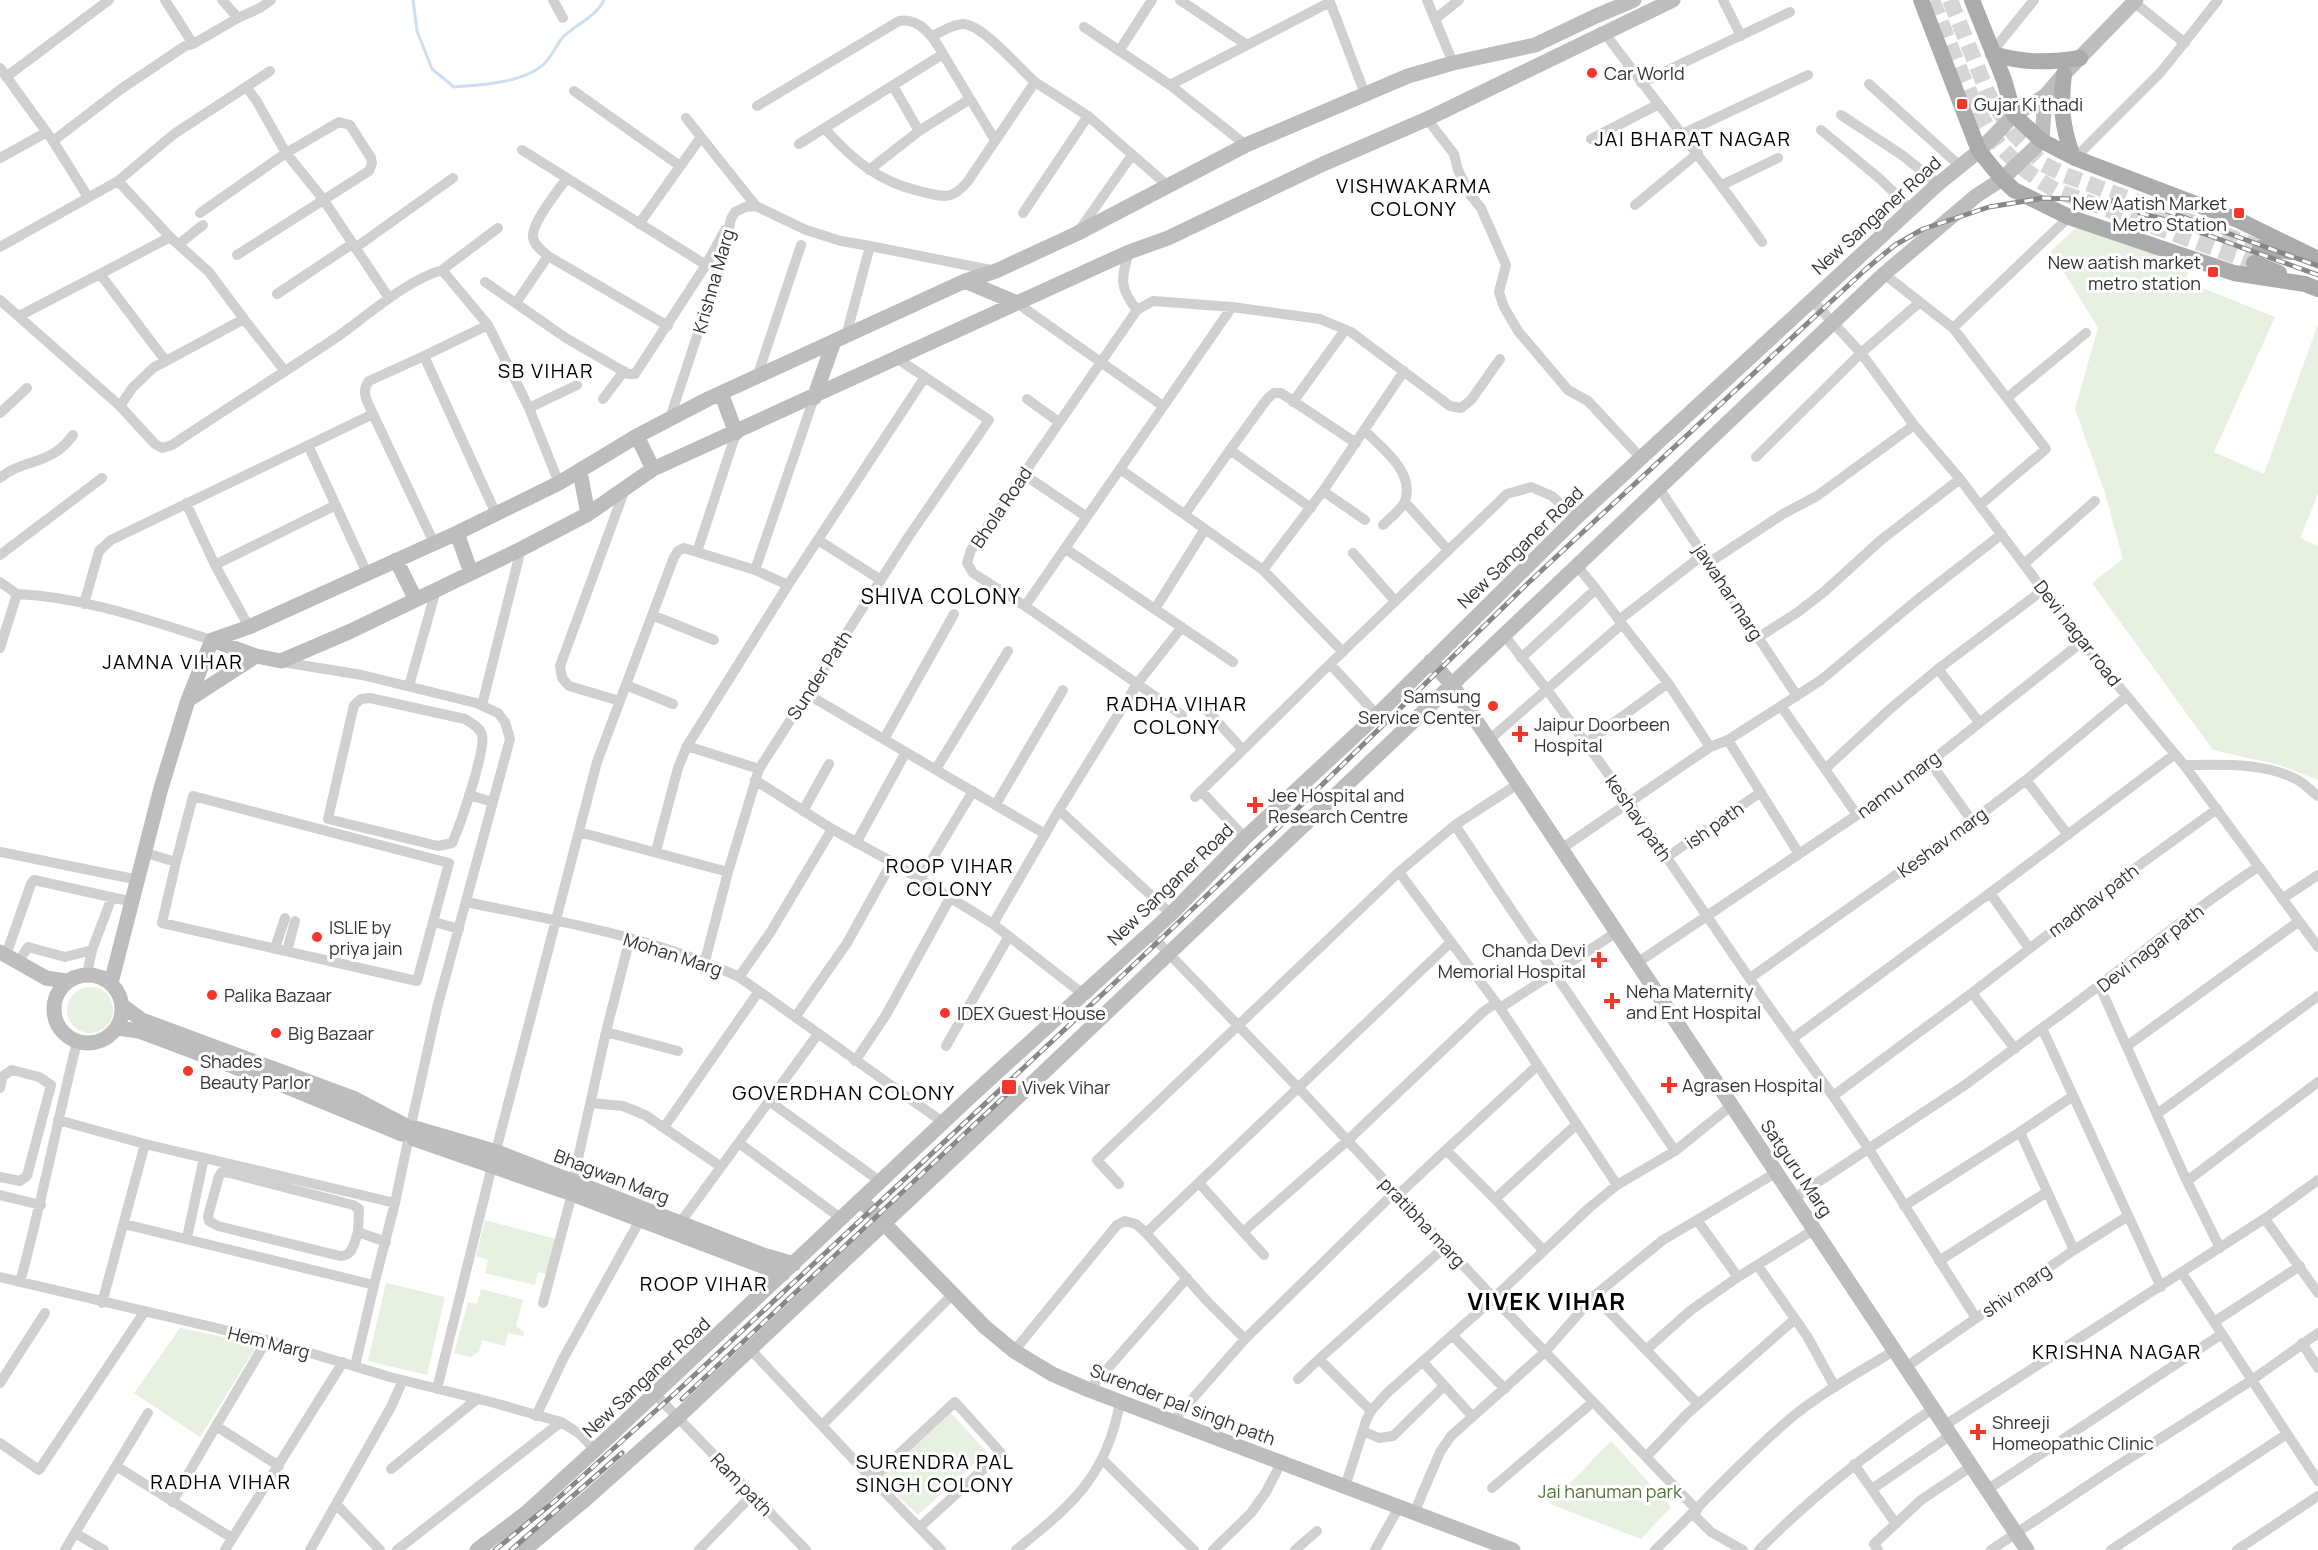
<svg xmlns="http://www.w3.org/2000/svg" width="2318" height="1550" viewBox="0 0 2318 1550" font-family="Manrope,sans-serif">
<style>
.green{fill:#e7f0e1}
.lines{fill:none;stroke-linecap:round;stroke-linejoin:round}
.stream{stroke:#ccdef1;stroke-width:3}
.primary-tunnel{stroke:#d6d6d6;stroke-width:16;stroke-dasharray:16 8;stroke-linecap:butt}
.street{stroke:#d0d0d0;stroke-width:10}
.secondary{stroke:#bdbdbd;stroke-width:15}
.primary{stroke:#ababab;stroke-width:16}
.rail-casing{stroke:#888;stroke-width:5}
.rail{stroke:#fff;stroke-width:3;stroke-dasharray:9;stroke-linecap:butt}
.poi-dot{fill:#f5362a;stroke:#fff;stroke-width:2}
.labels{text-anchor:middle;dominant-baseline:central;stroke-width:6;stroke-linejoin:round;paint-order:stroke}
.poi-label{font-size:18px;fill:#333;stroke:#fff;text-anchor:start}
.street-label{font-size:18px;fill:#333;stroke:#fff}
.park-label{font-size:18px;fill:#4e743b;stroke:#fff}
.neighbourhood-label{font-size:20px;letter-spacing:1.5px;fill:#000;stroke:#fff}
.quarter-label{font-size:21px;letter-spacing:1.5px;fill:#000;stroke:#fff}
.district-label{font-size:24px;font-weight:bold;letter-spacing:1.5px;fill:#000;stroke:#fff}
</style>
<rect width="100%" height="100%" fill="#fff"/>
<path class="green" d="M2077 227 2190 267 2185 281 2275 317 2214 452 2264 474 2318 324V494L2300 538 2318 546V780L2279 765 2213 750 2092 583 2123 559 2105 493 2075 409 2098 328 2051 251Z
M67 1010a23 23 0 1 1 46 0a23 23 0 1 1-46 0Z
M485 1220 556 1239 547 1274 538 1272 535 1285 485 1273 488 1260 476 1256Z
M386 1283 445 1297 427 1375 368 1361Z
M481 1289 523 1300 516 1326 524 1332 523 1336 508 1333 505 1346 482 1340 479 1352 470 1357 454 1353 468 1302 477 1304Z
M180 1328 258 1344 200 1437 134 1393Z
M951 1413 987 1452 918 1515 879 1479Z
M1611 1441 1671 1507 1641 1539 1550 1504Z"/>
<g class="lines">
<path class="stream" d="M413 0 417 31 432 69 454 87C480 85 524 83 544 64 552 56 556 45 563 37 576 24 596 17 604 0"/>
<path class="primary-tunnel" d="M1932 0C1950 42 1973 113 2001 147 2017 165 2035 178 2055 190L2254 263
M1950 0 1989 96 2014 134 2043 164 2065 175 2260 248"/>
<path class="street" d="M165 0 193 44
M553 0 563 18
M1180 0 1247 45
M1427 0 1453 63
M1723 0 1741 36
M2135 3 2185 43
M238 18 260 8 271 0
M1435 19 1459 0
M1084 27 1170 85 1246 145
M1604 32C1656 103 1712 170 1762 242
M932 36C942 32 952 24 963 24 982 24 1019 68 1035 82
M1119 51 1152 0
M1992 52 2034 0
M0 68 53 141 88 197
M6 77 109 0
M1641 83 1790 12
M1869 84 1960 166
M1170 85 1330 2 1365 94
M893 86 919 131
M246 87 270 71
M574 91 680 166
M757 106 899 21C920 17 934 38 943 54
M1841 115 1902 155 1938 184
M686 118 756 206
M1427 119 1454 154 1458 170 1471 196 1481 208 1506 265 1499 292 1504 307 1518 331 1568 390 1588 401 1641 458
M825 129C852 159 879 182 919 191 943 197 952 201 968 181L1035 82 1088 116 1167 185
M1821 130 1879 178 1911 209
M1682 134 1808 75
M1591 139 1659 104
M53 141 121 89 185 46 193 44 238 18 222 0
M799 144 943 54 995 140
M522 150 706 265
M0 158 47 132
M2075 158 2161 72 2218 0
M869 170 919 131 970 99
M567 178C558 190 531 224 533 237 534 246 543 251 548 256L668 326
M1722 185 1778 158
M1635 205 1698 153
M200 213 286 153 339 122 350 125 371 158 372 163 369 171 237 255
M1023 213 1088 116
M639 224 701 137
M1078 232 1132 155
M179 244 203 225
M0 247 118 181 174 134 246 87 256 100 286 153 323 199 389 298
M355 248 453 178
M1129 252C1121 279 1119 288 1137 310
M442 270 498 228
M1884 274 1953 328 2046 449 1980 505
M485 282 566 338 628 374H635L706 265 725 230
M277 294 352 244
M0 300 120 406 133 387 153 368 244 319 209 272 170 237 118 181
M1812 300 1861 353 1914 425 1960 479 2082 642 2184 765 2318 947
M516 303 548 256
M1017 303 1163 406
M19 316 100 274
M244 319 284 370
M1953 328 2069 217
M846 336 870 246 996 271
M424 356 488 325 529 408 559 483
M165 360 100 274 170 237
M757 377 801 245
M2007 398 2086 333
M603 399 624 371
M1027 399 1059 422
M1293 402 1345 330
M120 406 155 444 162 448 172 445C226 409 280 375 334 339 366 317 405 281 442 270L488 325
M529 408 577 385
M0 413 27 388
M373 414C368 403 360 392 369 381L424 356 496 514
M670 418 721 263 731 219 735 212 745 207 756 206 806 230 841 241 870 246
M1364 430C1382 448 1415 472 1405 501 1402 509 1389 519 1383 525
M308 445 367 573
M1230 450 1267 399 1274 393H1281L1356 443
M1756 457 1861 353 1920 302
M1120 469 1232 307
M1023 474 1087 517
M0 478C24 458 51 466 73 435
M1659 488 1797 696
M1323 491 1365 520
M1405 502 1448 550
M186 503 215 565 249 627
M1185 514 1230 450 1311 508
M818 540 881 580
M1066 549 1233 662
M697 552 736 433
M1353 553 1395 601
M0 555 102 478
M1710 562 1783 514 1817 496 1914 425
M2024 564 2095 501
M215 565 336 505
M1577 566 1596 589
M755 570 814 398
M1263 570 1323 491 1404 371
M0 582 17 594
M84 604 99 551 111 540 373 414 434 543
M1025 606 1120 469 1263 570 1343 652
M1155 609 1205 529
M652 615 714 640
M1619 620 1704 554
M1504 635 1548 691 1633 808 1767 1004 1833 1096 1868 1148 1976 1318
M1759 637 1798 612 1825 591 1881 540 1960 479
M0 648 17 594C84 597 148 620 212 640
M1521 658 1596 589 1622 624
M282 662 362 675 476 703 498 713 505 722 510 739 437 1008 411 1125
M1330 664 1507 494 1531 487 1552 496 1576 518
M1938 669 1979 722
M626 685 673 704
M409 686 436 590
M807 694 1045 834
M370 698 465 719C471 723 480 727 482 735 486 750 460 826 452 843L438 846 328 819 354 705 361 699Z
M620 701 569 686 562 678 560 666 625 489
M482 705 521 549
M1206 709 1242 749
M1182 715 1025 606 973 573 967 563 971 550 1137 310 1153 301 1232 307 1320 319 1351 332 1450 406 1461 408 1471 400 1500 359
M884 739 954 614
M1489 740 1622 624 1668 683
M1728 740 1799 854
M1586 743 1668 683 1710 747
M687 746 788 585 925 377
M1930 762 1972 821
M2184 765C2220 765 2263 762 2296 779 2304 783 2311 791 2318 796
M936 769 1008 651
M1825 769 1781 706 1821 680 1917 600 2002 534
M755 780 832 829 892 862 993 924 1083 994
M2026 780 2068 835
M1518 784 1455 825 1399 872 1500 1008 1617 1185
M1201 791 1245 838
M469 795 493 802
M1195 797 1330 664 1377 715
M996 804 1063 690
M1059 810 1137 684 1182 627
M803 811 829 764
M1857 815 1825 769 1890 709 1938 669 2043 590
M1455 825 1500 893 1675 1151
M579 832 728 872
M856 843 906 752
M1561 849 1710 747 1728 740 1781 706
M656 851 678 768 687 746 759 769
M0 852 139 880
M146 853 176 862 162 923 417 981 449 863 193 796 176 862
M1667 857 1761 792
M920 879 973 791
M2282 899 2318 875
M466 902C558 921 654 937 739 977L944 1123
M434 922 459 929
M993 924 1059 810 1171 914
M1149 933 1309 1099 1502 1307 1697 1510
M275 948 285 918
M2029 948 1990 893 2175 754
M287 951 295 921
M6 955 31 884 34 880 133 902
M705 961 728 872 759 769 909 536 989 420 895 357
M18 962 28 947 65 957 92 950
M1637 963 1857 815 1930 762 2082 642
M87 974 92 950 112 897
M739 977 770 933 832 829
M1750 978 1972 821 2026 780 2127 696
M2100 987 2184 1175 2220 1248
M1972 993 2116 882 2217 809
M1500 1008 1617 932
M796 1016 847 943 892 862
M2042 1028C2115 976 2183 916 2258 867
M606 1032 678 1051
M1792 1039 1990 893
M946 1046 1009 936
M2127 1046 2298 922
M855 1061 886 1015 950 898
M0 1088 3 1076 12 1070 39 1077 51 1085 27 1176 20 1181 0 1177
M1833 1096 1972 993 2015 1049
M769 1101 881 1182
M591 1103 623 1106 645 1115 720 1166
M2157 1114 2318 996
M58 1120 145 1144 102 1303
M665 1126 759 991
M2020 1132 2073 1096
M739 1143 842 1219
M145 1144 395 1203
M1446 1150 1538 1065
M2187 1181 2318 1082
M1199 1183 1243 1232 1347 1141 1483 1012 1496 1003
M1119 1184 1097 1160 1399 872
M0 1195 41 1205
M1398 1195 1446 1150 1495 1199
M1794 1198 1965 1085 2042 1028 2161 1287
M1904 1206 2020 1132 2074 1250
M2265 1219 2318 1293
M1697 1220 1777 1172
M680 1223 818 1034
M124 1224 374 1285 355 1366
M358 1232 359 1209 353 1205 230 1173 222 1172 219 1176 208 1216 209 1221 218 1226 340 1256C353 1256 354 1243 358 1232L386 1242
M1243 1232 1264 1255
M1146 1233 1207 1301 1245 1339 1172 1422
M187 1238 204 1158
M1544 1251 1495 1199 1577 1124
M1939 1261 2047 1192
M1758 1266 1807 1336 1835 1387
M2182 1273 2318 1481
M0 1277 267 1340 390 1377 491 1402 561 1422 580 1434 595 1450
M20 1282C42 1202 57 1122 77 1042
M374 1285 395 1203 408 1141
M1594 1296 1698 1404
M543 1303 572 1194 573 1181 606 1032 630 938
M2214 1322 2300 1266
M1453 1336 1505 1389
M1245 1339 1395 1192
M2302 1343 2318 1368
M1647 1349 1691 1310 1738 1277 1815 1229
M751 1350 872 1479 941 1550
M1014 1351 1117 1225 1125 1221 1136 1224 1146 1233 1451 942
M1423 1362 1472 1416
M1906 1367 2074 1250 2128 1216
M1298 1379 1319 1359
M0 1383 45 1313
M437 1389 492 1166 597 762 674 557 678 551 684 548 755 570 788 585
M1089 1390 1187 1278
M655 1394 806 1550
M1371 1411 1319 1359 1446 1246
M536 1416 563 1359 640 1220
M822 1425 953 1294
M1945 1425 2267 1217 2318 1180
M216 1426 267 1340
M1363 1431 1379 1438 1393 1436 1444 1386
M0 1443 39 1470 145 1311
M1646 1457 1687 1414 1795 1319
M1102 1459 1194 1550
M1854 1464 1896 1524
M116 1466 148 1413
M391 1469 477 1399
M872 1479 955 1402 1001 1453 920 1527
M1345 1487 1366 1421 1371 1411 1387 1393 1494 1298 1589 1208 1617 1185 1675 1151 1732 1105
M1492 1488 1593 1402
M1872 1489 1951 1435
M1988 1489C2066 1438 2143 1385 2222 1334
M172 1502 216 1426 279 1466
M336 1504 380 1550
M1414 1513 1440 1452 1451 1436 1545 1352 1594 1296 1663 1240 1697 1220 1738 1277
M1693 1514 1711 1532 1743 1550
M75 1533 116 1466 232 1538
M65 1550 75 1533 104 1550
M225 1550 343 1362
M310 1550 391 1407 403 1380
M397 1550 561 1422
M699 1550 752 1495
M1016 1550C1072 1505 1107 1476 1120 1402
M1213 1550 1251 1513 1266 1492 1281 1463
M1295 1550 1317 1531
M1375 1550 1399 1507
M1655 1550C1700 1507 1742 1459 1791 1418 1822 1392 1860 1372 1895 1350
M1759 1550C1814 1494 1869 1452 1934 1408
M1878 1550 1874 1544 1921 1500 1972 1466
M1991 1550 2114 1468 2252 1380 2318 1333
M2111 1550 2287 1434
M2237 1550 2318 1496"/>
<path class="secondary" d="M965 281 1017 303
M721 393 736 433
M814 398 834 341
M637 436 653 469
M580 472 588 514
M457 533 471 573
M396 560 415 598
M212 640 256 656 281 661 351 631 521 549 588 514 653 469 1129 252 1168 238 1323 164 1427 119 1673 0
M1431 661 1452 685 1489 740 2027 1550
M188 700 256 656
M0 952 46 978 66 981
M54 1009a34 34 0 1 1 68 0a34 34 0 1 1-68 0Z
M111 983 161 788 188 700 212 640 249 627 457 533 559 483 637 436 708 399 965 281 996 271 1076 234 1246 145 1408 76 1453 63 1535 45 1596 16 1634 0
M123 1006 142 1020 353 1098 406 1126
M117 1028 139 1031 280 1084 402 1134
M415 1128 497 1152 763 1255 794 1264
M414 1139 572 1194 783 1274
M862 1201 985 1327 1014 1351 1052 1374 1089 1390 1513 1550
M477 1550 526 1513 595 1450 971 1096 1171 914 1245 838 1377 715 1576 518 1938 184 1979 151 2014 115 2045 96 2064 74 2136 0
M524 1550 586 1499 677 1418 962 1150 1884 274 1976 196 2002 179 2042 141 2045 96"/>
<path class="primary" d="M1921 0 1979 151 2002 179 2014 190 2069 217 2234 273 2305 284 2318 289
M1972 0 2004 80 2014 115 2042 141 2075 158 2238 220 2318 259
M1993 54C2023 63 2049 63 2080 58
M2064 74C2060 107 2062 126 2073 157
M2260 248 2292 252
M2254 263 2279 273"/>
<defs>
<path id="rail" d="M2140 213 2166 220 2318 275
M682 1399 1006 1095
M495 1550 556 1500 671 1397 1123 975 1281 825 1527 584 1866 269 1895 245 1923 229 1989 207 2044 198 2119 201 2161 209 2318 266
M511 1550 622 1453"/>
</defs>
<use href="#rail" class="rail-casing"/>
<use href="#rail" class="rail"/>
</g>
<g class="poi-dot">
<circle cx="1592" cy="73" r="6"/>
<rect x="1956" y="98" width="12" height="12" rx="3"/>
<rect x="2233" y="207" width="12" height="12" rx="3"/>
<rect x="2207" y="266" width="12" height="12" rx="3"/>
<circle cx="1493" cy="706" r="6"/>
<path d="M1517 725h6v6h6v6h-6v6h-6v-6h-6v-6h6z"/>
<path d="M1252 796h6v6h6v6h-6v6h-6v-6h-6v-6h6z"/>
<circle cx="317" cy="937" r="6"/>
<path d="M1596 951h6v6h6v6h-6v6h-6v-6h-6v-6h6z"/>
<circle cx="212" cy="995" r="6"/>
<path d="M1609 992h6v6h6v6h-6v6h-6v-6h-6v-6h6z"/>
<circle cx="945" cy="1013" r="6"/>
<circle cx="276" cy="1033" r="6"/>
<circle cx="188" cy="1071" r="6"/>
<path d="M1666 1076h6v6h6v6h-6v6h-6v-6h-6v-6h6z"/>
<rect x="1001" y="1079" width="16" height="16" rx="3"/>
<path d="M1975 1423h6v6h6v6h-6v6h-6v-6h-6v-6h6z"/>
</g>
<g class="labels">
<g class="poi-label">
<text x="1604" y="73">Car World</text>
<text x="1974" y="104">Gujar Ki thadi</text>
<text x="2227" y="203" text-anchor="end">New Aatish Market<tspan x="2227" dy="21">Metro Station</tspan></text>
<text x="2201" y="262" text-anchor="end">New aatish market<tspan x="2201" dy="21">metro station</tspan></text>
<text x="1481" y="696" text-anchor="end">Samsung<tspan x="1481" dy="21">Service Center</tspan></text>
<text x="1534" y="724">Jaipur Doorbeen<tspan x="1534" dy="21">Hospital</tspan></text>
<text x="1268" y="795">Jee Hospital and<tspan x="1268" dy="21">Research Centre</tspan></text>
<text x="329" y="927">ISLIE by<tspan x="329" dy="21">priya jain</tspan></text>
<text x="1586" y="950" text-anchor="end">Chanda Devi<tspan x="1586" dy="21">Memorial Hospital</tspan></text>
<text x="1626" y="991">Neha Maternity<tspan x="1626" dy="21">and Ent Hospital</tspan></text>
<text x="224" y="995">Palika Bazaar</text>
<text x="957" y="1013">IDEX Guest House</text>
<text x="288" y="1033">Big Bazaar</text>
<text x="200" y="1061">Shades<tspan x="200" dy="21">Beauty Parlor</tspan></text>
<text x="1682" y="1085">Agrasen Hospital</text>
<text x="1022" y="1087">Vivek Vihar</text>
<text x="1992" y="1422">Shreeji<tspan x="1992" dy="21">Homeopathic Clinic</tspan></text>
</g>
<g class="street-label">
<text transform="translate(1876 215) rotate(-42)">New Sanganer Road</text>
<text transform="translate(713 281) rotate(-74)">Krishna Marg</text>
<text transform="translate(1001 507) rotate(-56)">Bhola Road</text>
<text transform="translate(1520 547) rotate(-44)">New Sanganer Road</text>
<text transform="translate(1729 592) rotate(57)">jawahar marg</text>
<text transform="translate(2078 633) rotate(52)">Devi nagar road</text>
<text transform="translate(819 675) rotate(-57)">Sunder Path</text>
<text transform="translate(1898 784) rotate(-37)">nannu marg</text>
<text transform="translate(1639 818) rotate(55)">keshav path</text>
<text transform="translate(1714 825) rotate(-35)">ish path</text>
<text transform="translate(1942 842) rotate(-36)">Keshav marg</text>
<text transform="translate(1170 884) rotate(-44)">New Sanganer Road</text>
<text transform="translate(2093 900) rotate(-37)">madhav path</text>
<text transform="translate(2150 948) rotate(-38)">Devi nagar path</text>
<text transform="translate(673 954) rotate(18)">Mohan Marg</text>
<text transform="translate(1797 1168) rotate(56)">Satguru Marg</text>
<text transform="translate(612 1176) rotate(21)">Bhagwan Marg</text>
<text transform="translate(1423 1222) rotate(47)">pratibha marg</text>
<text transform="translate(2016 1290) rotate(-35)">shiv marg</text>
<text transform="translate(269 1342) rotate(14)">Hem Marg</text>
<text transform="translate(646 1377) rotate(-43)">New Sanganer Road</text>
<text transform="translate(1183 1404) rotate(21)">Surender pal singh path</text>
<text transform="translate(742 1484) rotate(46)">Ram path</text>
</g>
<g class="park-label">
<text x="1610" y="1491">Jai hanuman park</text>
</g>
<g class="neighbourhood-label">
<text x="1693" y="138">JAI BHARAT NAGAR</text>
<text x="1414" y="185">VISHWAKARMA<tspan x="1414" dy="23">COLONY</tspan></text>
<text x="546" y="370">SB VIHAR</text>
<text x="173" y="661">JAMNA VIHAR</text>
<text x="1177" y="703">RADHA VIHAR<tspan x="1177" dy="23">COLONY</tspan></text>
<text x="950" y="865">ROOP VIHAR<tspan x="950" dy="23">COLONY</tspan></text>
<text x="844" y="1092">GOVERDHAN COLONY</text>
<text x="704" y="1283">ROOP VIHAR</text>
<text x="2117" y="1351">KRISHNA NAGAR</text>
<text x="935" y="1461">SURENDRA PAL<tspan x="935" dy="23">SINGH COLONY</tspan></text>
<text x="221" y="1481">RADHA VIHAR</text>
</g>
<g class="quarter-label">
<text x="941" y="596">SHIVA COLONY</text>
</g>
<g class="district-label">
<text x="1547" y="1300">VIVEK VIHAR</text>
</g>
</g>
</svg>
